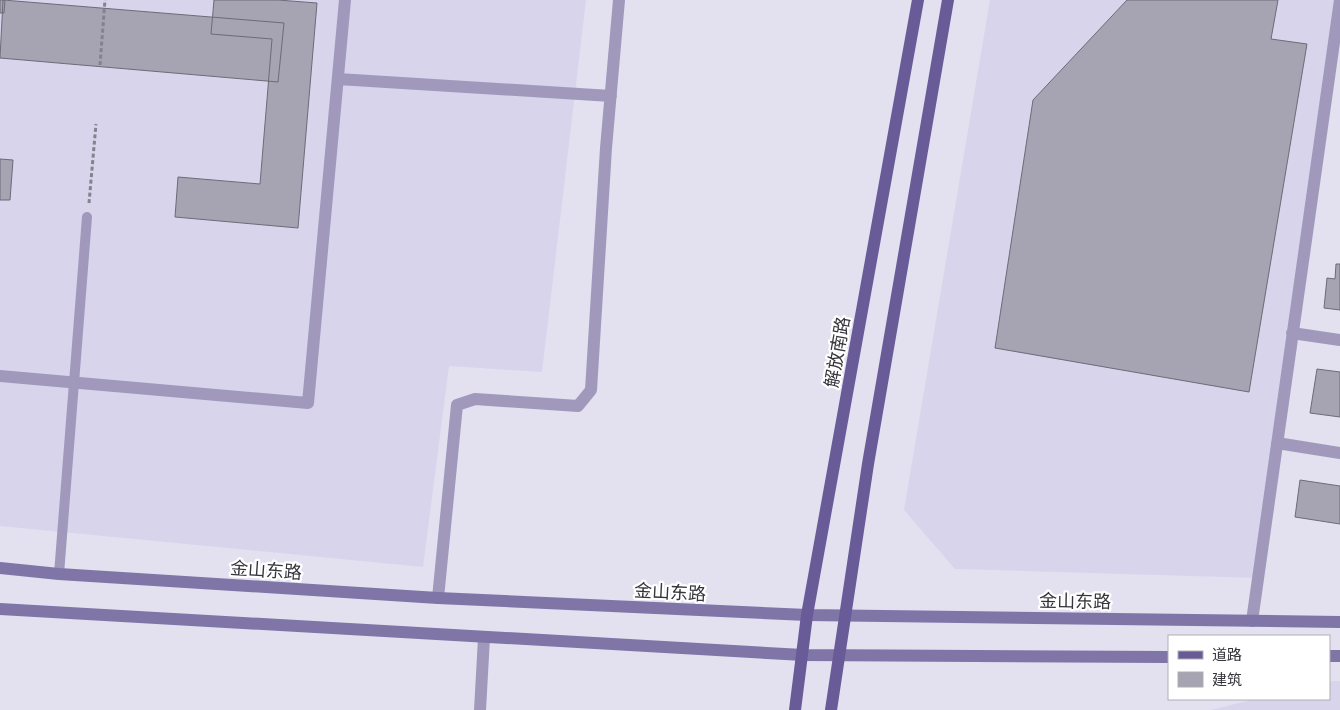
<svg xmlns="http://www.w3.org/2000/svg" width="1340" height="710" viewBox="0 0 1340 710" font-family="Roboto,'Noto Sans SC',sans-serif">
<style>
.built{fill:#d8d4eb}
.building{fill:#a6a3b2;stroke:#6d6b78}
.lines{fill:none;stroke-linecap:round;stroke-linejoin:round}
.path{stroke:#84828d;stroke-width:3;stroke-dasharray:4 2.5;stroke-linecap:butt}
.service{stroke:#a099bc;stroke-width:10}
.minor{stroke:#a099bc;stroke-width:12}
.secondary{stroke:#8075a7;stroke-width:12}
.primary{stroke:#695b98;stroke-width:12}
.labels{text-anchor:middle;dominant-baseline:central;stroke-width:4.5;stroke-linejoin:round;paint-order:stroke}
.street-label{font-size:18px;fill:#36353b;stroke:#fff}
</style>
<rect width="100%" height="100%" fill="#e3e0f0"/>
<path class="built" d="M0 0H586L542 372 449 366 423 567 0 526Z
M990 0H1340L1258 578 955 569 904 510Z
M1329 681H1340V710H1211L1255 699H1329Z"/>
<path class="building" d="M0 0H5L4 13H0Z
M3 0 284 23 278 82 0 58Z
M214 0H278L317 3 298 228 175 217 178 177 260 184 272 39 211 34Z
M1127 0H1278L1271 39 1307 44 1249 392 995 348 1033 100Z
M0 159 13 160 10 200H0Z
M1336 264H1340V310L1324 308 1327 278 1335 279Z
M1317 369 1340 372V417L1310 413Z
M1300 480 1340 486V524L1295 517Z"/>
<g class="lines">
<path class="path" d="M100 65 105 0
M89 203 96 124"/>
<path class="service" d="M59 574 87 217"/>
<path class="minor" d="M338 79 611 96
M1292 333 1340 340
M0 376 308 403 345 0
M1277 443 1340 453
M438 598 457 405 475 399 578 406 591 390 606 148 619 0
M1252 621 1340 0
M480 710 484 638"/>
<path class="secondary" d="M0 568 59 574 438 598 807 615 1340 622
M0 609 803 655 1169 657
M1329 656H1340"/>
<path class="primary" d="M795 710 807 615 918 0
M831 710 868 464 948 0"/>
</g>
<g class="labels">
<g class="street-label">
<text transform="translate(837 352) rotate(-80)">解放南路</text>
<text transform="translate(266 570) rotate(4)">金山东路</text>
<text transform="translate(670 592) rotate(3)">金山东路</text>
<text transform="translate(1075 601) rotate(1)">金山东路</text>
</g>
</g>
<rect x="1168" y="635" width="162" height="65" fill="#ffffff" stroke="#afaeb1"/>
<rect x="1178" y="651" width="25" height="8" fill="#695b98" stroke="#afaeb1"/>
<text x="1212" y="660" font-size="15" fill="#36353b">道路</text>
<rect x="1178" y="672" width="25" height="15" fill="#a6a3b2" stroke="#afaeb1"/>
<text x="1212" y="685" font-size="15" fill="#36353b">建筑</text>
</svg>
